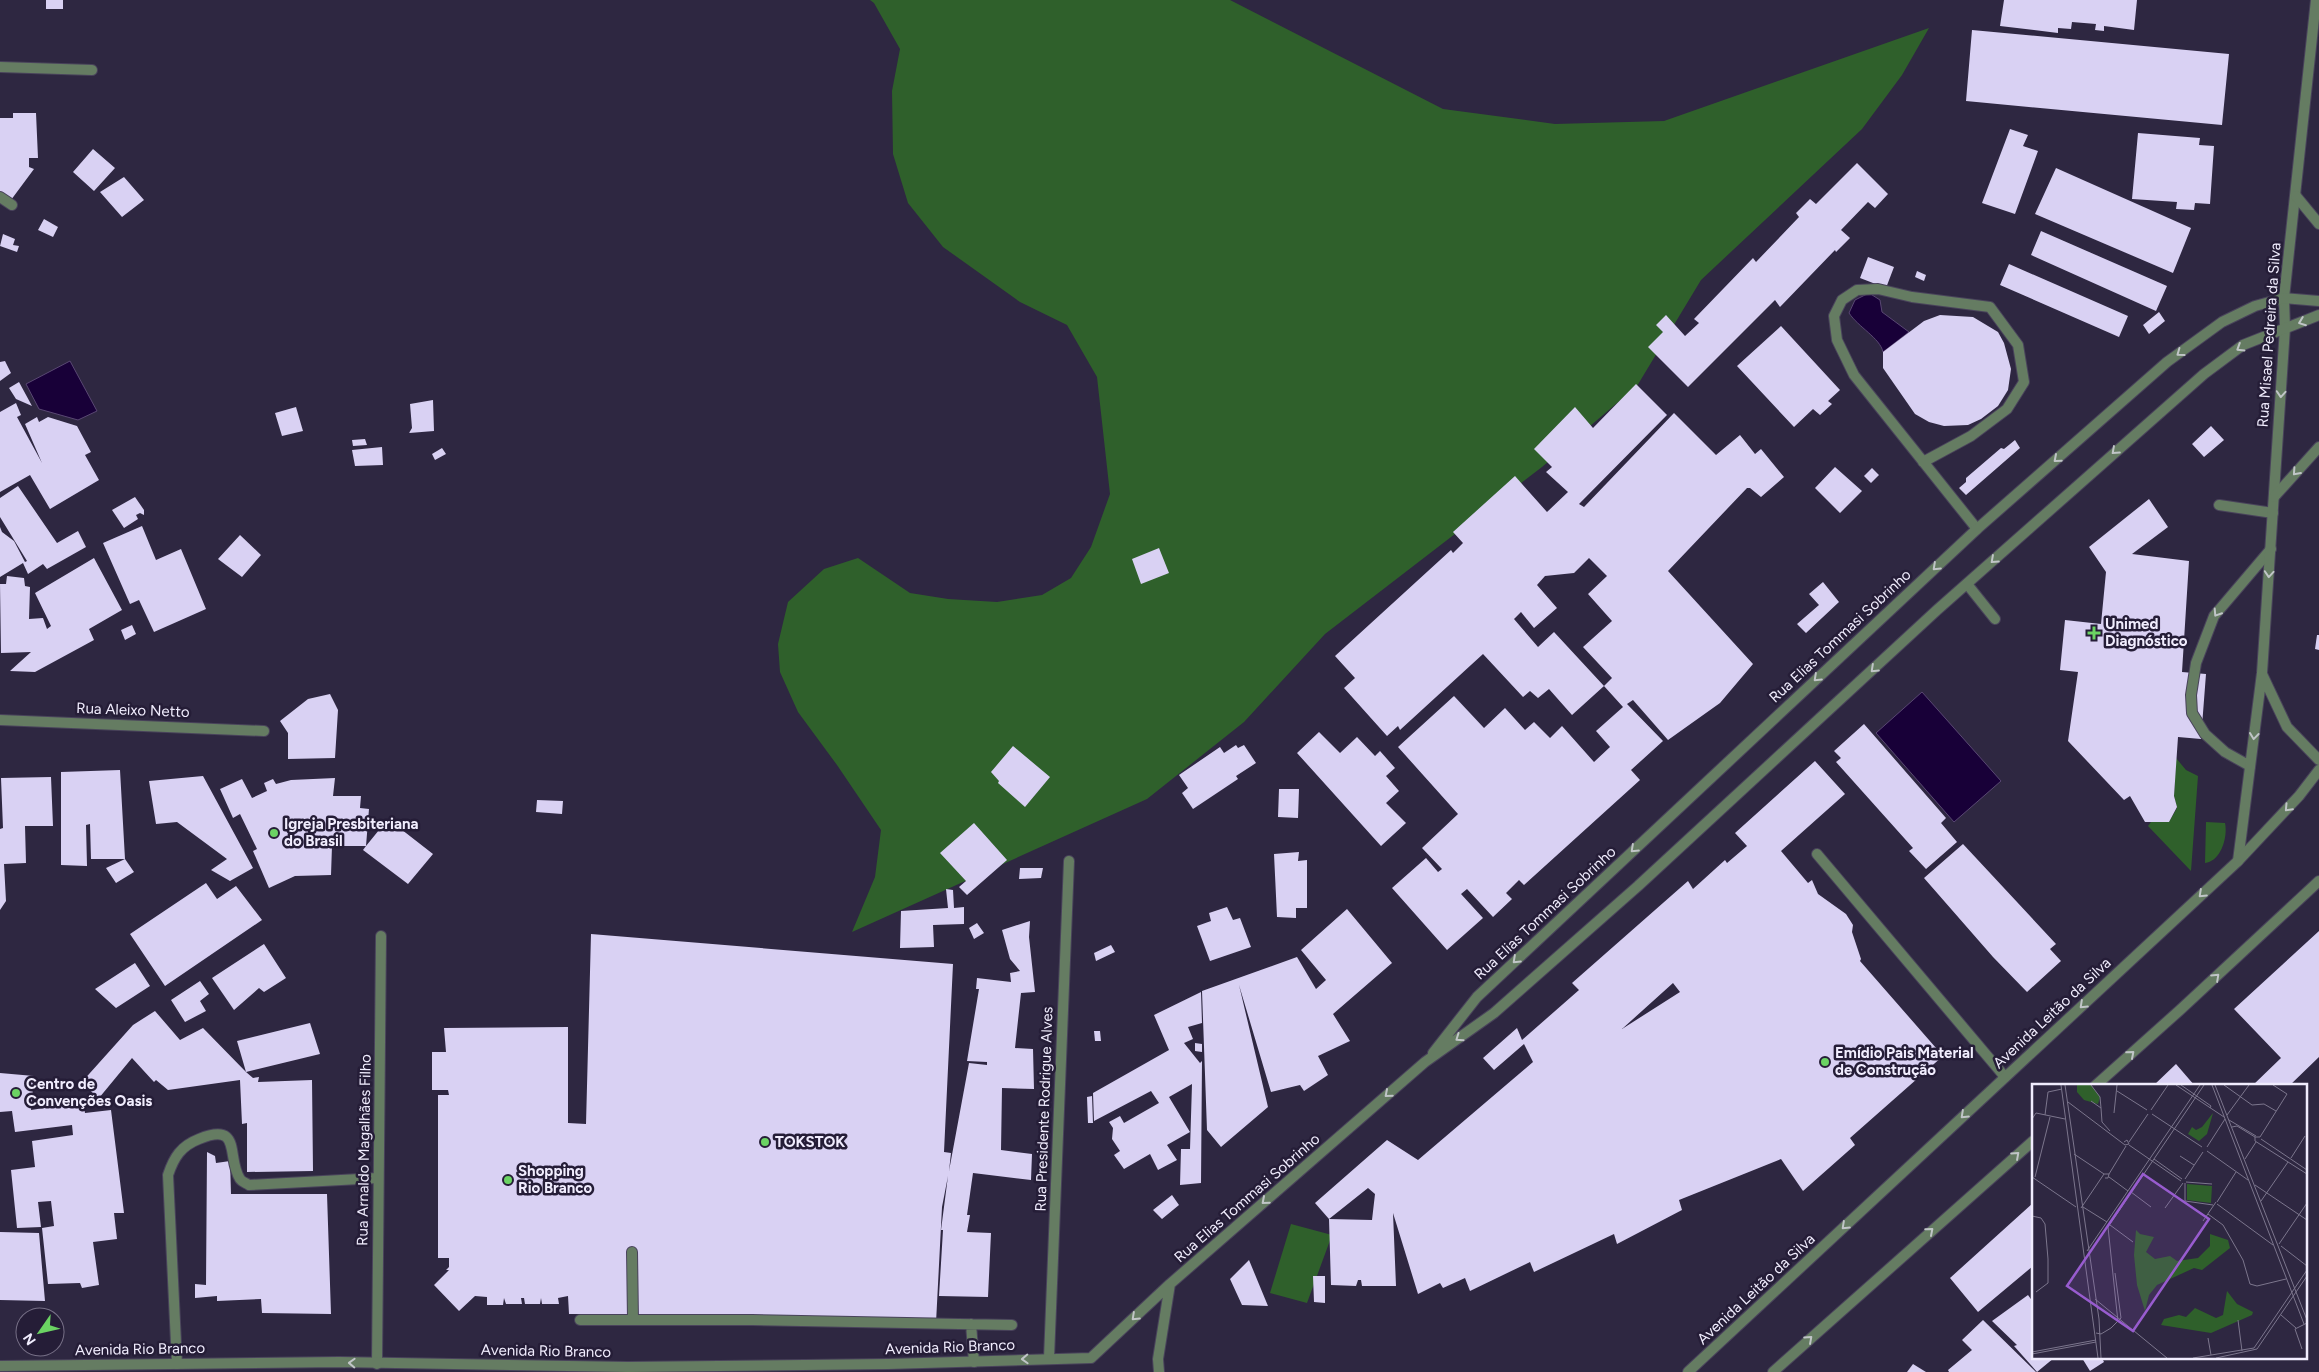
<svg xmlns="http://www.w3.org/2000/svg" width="2319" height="1372" viewBox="0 0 2319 1372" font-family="Figtree,sans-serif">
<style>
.green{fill:#2f602b}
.water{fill:#180038;stroke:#594773}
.building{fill:#d9d1f3;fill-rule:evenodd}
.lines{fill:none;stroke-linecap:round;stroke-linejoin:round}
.service-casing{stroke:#49435b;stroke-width:12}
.minor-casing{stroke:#49435b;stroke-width:12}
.tertiary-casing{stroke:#49435b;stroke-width:12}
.service{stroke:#657c62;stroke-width:10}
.minor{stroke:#657c62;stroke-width:10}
.tertiary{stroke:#657c62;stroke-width:10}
.oneway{stroke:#c0c5c7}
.poi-dot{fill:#6bd363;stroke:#251d37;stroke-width:2}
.labels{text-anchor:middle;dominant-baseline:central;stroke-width:5;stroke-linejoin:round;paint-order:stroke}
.street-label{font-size:15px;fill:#f1edfe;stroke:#251d37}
.poi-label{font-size:15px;font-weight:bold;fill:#f1edfe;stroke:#251d37;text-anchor:start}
.inset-road{fill:none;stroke:#7c768d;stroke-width:1}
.view{fill:#985ccf;fill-opacity:0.15;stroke:#985ccf;stroke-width:2.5}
.inset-edge{fill:none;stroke:#f1edfe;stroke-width:2.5}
</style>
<rect width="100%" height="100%" fill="#2e2741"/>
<path class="green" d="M870 0H1230L1443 109 1555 124 1664 121 1929 28 1902 75 1862 129 1701 280 1637 386 1542 467 1325 634 1244 722 1147 799 852 932 875 877 881 830 837 765 798 712 780 672 778 644 788 602 824 569 858 558 910 593 948 599 997 602 1042 595 1071 578 1091 547 1110 494 1097 377 1067 325 1020 302 943 247 908 203 893 154 892 91 900 49 874 3Z
M2176 758 2186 770 2198 776 2191 871 2148 826 2151 822H2169L2177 808 2174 796Z
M2206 822 2225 823C2228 837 2221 861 2205 863Z
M1291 1224 1332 1235 1307 1303 1270 1293Z"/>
<path class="water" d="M1869 293 1880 300 1882 312 1909 332 1883 352C1880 338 1858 327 1849 313L1855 300Z
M70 361 97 411 78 420 39 409 26 384Z
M1922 692 2001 781 1954 822 1876 733Z"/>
<path class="building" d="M46 0H63V9H46Z
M2004 0H2137L2134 30 2104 26V31L2095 30 2096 24 2072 22 2071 29 2058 28V33L2000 26Z
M1972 30 2229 54 2222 125 1966 101Z
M13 113H36L38 158H29V167L34 169 11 200 0 192V118H13Z
M2010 129 2028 135 2023 146 2038 151 2015 214 1982 203Z
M2138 133 2200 138 2199 145 2214 146 2210 204 2195 203 2194 210 2176 209 2177 202 2132 199Z
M93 149 115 168 94 191 73 172Z
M1857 163 1888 194 1875 208 1868 202 1841 230 1850 238 1836 252 1835 250 1780 307 1775 300 1688 387 1648 347 1663 332 1656 325 1666 315 1685 336 1699 323 1694 319 1753 258 1756 262 1799 217 1796 213 1810 199 1816 204Z
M2056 168 2191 228 2173 273 2035 214Z
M124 177 144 200 122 217 100 192Z
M44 219 58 227 53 237 38 230Z
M2041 231 2167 286 2156 311 2031 255Z
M3 234 15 239 13 245 19 246 17 252 0 246Z
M1868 257 1894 267 1886 288 1860 278Z
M2009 264 2128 316 2119 337 2000 285Z
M1917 271 1926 275 1924 281 1915 277Z
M2159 312 2165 321 2149 334 2143 325Z
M1940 315 1973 317 1998 332 2004 343 2011 369 2008 390 1998 406 1981 419 1968 425 1944 426 1929 422 1915 414 1883 368V352L1924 321Z
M1781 326 1840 390 1828 401 1832 404 1820 415 1813 409 1794 427 1737 366Z
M5 361 11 373 0 381V362Z
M19 382 32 406 16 399 9 388Z
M1636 384 1667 415 1579 504 1584 507 1674 413 1716 455 1740 435 1755 454 1761 449 1784 477 1761 497 1750 488H1747L1668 571 1753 664 1720 703 1668 740 1633 700 1627 704 1663 741 1631 770 1640 780 1524 885 1519 880 1506 893 1512 899 1493 917 1467 889 1461 894 1483 918 1447 950 1392 888 1426 858 1438 872 1442 869 1422 848 1458 814 1398 747 1454 696 1484 728 1505 708 1525 730 1534 722 1550 738 1562 726 1594 762 1610 747 1596 731 1623 707 1604 686 1612 678 1583 647 1612 621 1588 594 1607 576 1589 558 1574 573 1545 576 1537 585 1557 608 1534 628 1521 612 1514 619 1538 647 1554 632 1604 686 1572 715 1549 689 1538 698 1530 691 1523 697 1483 654 1400 730 1398 726 1387 736 1344 688 1355 678 1335 656 1451 550 1453 553 1463 543 1453 532 1515 476 1547 512 1568 492 1546 472 1552 467 1534 449 1575 407 1593 428Z
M433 400 434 431 409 433 412 428 410 404Z
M16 403 21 415 17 417 42 463 25 424 37 417 39 422 48 417 77 426 91 452 85 455 99 480 50 509 30 475 0 492V412Z
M296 407 303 431 282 436 275 413Z
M2211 426 2224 440 2204 457 2192 444Z
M365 439 367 445 353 446 352 440Z
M2015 440 2020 448 1966 495 1959 488 1966 482V478L2001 448 2004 449Z
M382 447 383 465 355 466 352 450Z
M442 448 446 454 435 460 432 454Z
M1835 467 1862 491 1840 513 1815 488Z
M1872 468 1879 475 1871 483 1864 476Z
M18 486 57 543 78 531 86 547 47 569 43 564 28 574 23 563 0 577V527L2 532 14 541 25 562 27 561 0 517V498Z
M135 497 144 510V515L140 513 136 515 138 519 124 528 112 510Z
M2149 499 2168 527 2132 554 2189 561 2182 672 2206 674 2201 739 2178 737 2174 796 2177 807 2169 822H2145L2130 796 2124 800 2068 741 2078 672 2060 670 2065 620 2101 624 2106 572 2089 547Z
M142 526 156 560 181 549 206 609 154 632 139 600 130 604 103 543Z
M240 535 261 555 242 577 218 559Z
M1159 548 1169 573 1141 584 1132 559Z
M94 558 122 610 89 629 94 640 35 672 10 671 31 652 1 653 0 584H6L7 576 24 578 25 586 30 587 29 619 43 618 47 629 51 626 35 593Z
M1823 582 1839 602 1806 633 1797 624 1819 605 1809 594Z
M132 625 136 634 125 640 121 630Z
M2317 635H2319V650L2315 649Z
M330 694 338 710 335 758 288 759V733L280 721 308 699Z
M1864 724 1946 818 1941 823 1957 842 1926 869 1909 851 1913 848 1836 762 1841 758 1834 751Z
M1319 732 1340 753 1357 737 1375 756 1380 751 1395 768 1386 776 1399 791 1386 803 1406 823 1381 846 1297 753Z
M1236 745 1238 748 1244 745 1256 763 1236 776 1238 779 1193 809 1182 793 1188 788 1179 775 1220 747 1224 753Z
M1013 746 1050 777 1025 807 998 783 999 781 991 772Z
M1815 761 1845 794 1781 851 1808 883 1812 880 1818 894 1846 914 1853 925 1852 932 1861 959 1860 961 1943 1056 1850 1138 1855 1145 1803 1191 1781 1159 1679 1200 1682 1210 1617 1244 1614 1234 1534 1272 1530 1262 1470 1291 1465 1278 1443 1288 1440 1283 1418 1294 1393 1213 1396 1286H1362L1361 1280H1358L1356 1286 1331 1285 1329 1219 1372 1220 1375 1194 1368 1188 1329 1219 1315 1203 1387 1140 1418 1160 1533 1062 1524 1044 1494 1070 1483 1058 1517 1028 1522 1040 1579 990 1572 983 1688 881 1693 889 1725 860 1727 863 1747 846 1735 833ZM1673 983 1680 992 1622 1029Z
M120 770 125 859H91L90 824 86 825 87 866 61 865V772Z
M203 776 253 868 230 881 211 870 227 859 177 822 156 824 149 781Z
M51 777 53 826H25L26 863 4 864 6 901 0 910V829L3 828 1 778Z
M335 778 333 796H361L360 808 369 809 366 846 388 819 433 854 408 884 363 850 366 846H332L331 875 295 876 269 888 253 851 257 849 240 814 233 818 220 789 242 779 252 798 267 791 264 783 273 779 276 784 291 780Z
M1279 789H1299L1298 818 1278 817Z
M537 800 563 801 562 814 536 812Z
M974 823 1007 860 967 895 959 887 966 881 940 853Z
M1963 844 2056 944 2050 949 2061 961 2027 992 1993 957 1924 878Z
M1299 852 1298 861 1307 860V908H1296V918L1277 917 1274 854Z
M125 859 134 872 116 883 106 868Z
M1020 868H1043L1041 878 1019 879Z
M206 883 217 899 236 886 262 920 165 986 130 934Z
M946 889 953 890 954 908 964 907V924L933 925 934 947 900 948 901 911 948 908Z
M1227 907 1233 920 1240 918 1251 947 1210 961 1197 926 1211 921 1209 913Z
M1347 909 1392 963 1333 1014 1350 1041 1318 1056 1328 1075 1304 1091 1300 1085 1271 1092 1239 985 1268 1107 1221 1147 1207 1130 1202 991 1297 957 1316 989 1326 980 1301 950Z
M1030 921 1029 937 1035 992 1021 993 1015 1048 1033 1049 1034 1089 1002 1088 1001 1150 1032 1154 1031 1180 973 1173 967 1215H970L967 1232 991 1233 988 1297 939 1296 943 1230H941L948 1176 942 1207 936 1323 580 1320V1314H569L568 1296 558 1298 559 1304H542L541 1298 540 1304H525L524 1298H521L522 1304H506L504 1298 503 1305H487V1297L475 1296 459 1311 434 1285 449 1270H446L449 1267V1258H438V1095H449L448 1090H432V1052H446L444 1028 568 1027V1123L586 1124 591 934 953 964 944 1152 951 1153 949 1171 969 1063 987 1065V1062L967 1061 979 989H976L977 978 1011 982 1010 973 1020 971 1010 959 1002 930Z
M977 923 984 933 974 939 969 928Z
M2319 931V1057L2289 1086H2252L2281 1058 2234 1009Z
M264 944 286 978 264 992 259 988 234 1010 212 978Z
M1111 945 1115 952 1096 961 1094 953Z
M135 963 150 986 116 1008 95 989Z
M200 981 209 994 200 1001 206 1011 185 1022 171 1000Z
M1201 992 1202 1023 1188 1027 1193 1039 1184 1043 1200 1063 1202 1061 1201 1183 1180 1185 1181 1149H1190L1192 1084 1169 1097 1190 1132 1167 1145 1177 1160 1158 1170 1150 1154 1124 1169 1114 1155 1120 1151 1112 1139 1113 1128 1109 1122 1120 1116 1124 1123 1159 1103 1151 1091 1094 1121 1093 1093 1169 1050 1154 1015Z
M155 1011 180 1040 203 1028 246 1072 237 1041 310 1023 320 1054 246 1072 253 1078 259 1077 258 1082 312 1080 313 1171 247 1172V1123L242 1124 240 1080 168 1090 156 1080 154 1082 132 1058 99 1098 81 1083 133 1025Z
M1094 1031H1100L1101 1041H1095Z
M1195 1043 1202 1044V1052L1195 1051Z
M2176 1064 2195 1086H2153Z
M0 1073 34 1076 31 1110 83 1102 85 1113 111 1110 124 1213H114L117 1239 93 1242 99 1285 82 1288 80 1283 48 1284 42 1228 54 1226 51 1201 38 1202 41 1227 17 1228 11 1170 35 1167 32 1141 73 1135 72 1125 15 1132 12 1111 0 1112Z
M1092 1096 1093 1123H1088L1087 1097Z
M207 1152 215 1156 216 1163 230 1161 231 1194H327L331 1314 262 1313 261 1299 217 1301V1296L195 1298V1284L206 1285Z
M1172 1195 1179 1205 1162 1219 1153 1210Z
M2033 1203V1266L1978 1312 1950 1278Z
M0 1232 39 1233 45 1301 0 1300Z
M1249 1260 1268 1306 1242 1305 1230 1279Z
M1313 1276H1325V1303L1314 1302Z
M2028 1295 2033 1302V1358H2054L2037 1372 2014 1346 2017 1345 1992 1321Z
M1983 1320 2036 1372H1949L1948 1370 1972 1350 1962 1340Z
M2082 1358H2102L2104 1362 2090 1371Z
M1913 1364 1926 1372H1907Z"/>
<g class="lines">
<defs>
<path id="service" d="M0 197 12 205
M1923 462 1971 436 2007 409 2024 382 2018 345 1990 307 1912 297 1878 289 1857 290 1842 300 1834 316 1837 340 1854 375 1977 529
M2219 505 2273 513
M1967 584 1995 619
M2250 766 2225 752 2205 734 2192 713 2191 695 2196 663 2214 616 2271 549
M1817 854 2005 1077
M632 1252 633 1319
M580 1320H752L1012 1325
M971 1324 974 1362
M177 1364 168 1175C174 1157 181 1146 199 1139 243 1121 226 1158 240 1179 242 1182 246 1183 249 1185L378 1178"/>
<path id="minor" d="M0 67 92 70
M2262 674 2287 727 2319 760
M0 720 264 731
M2238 861 2262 673 2285 328 2284 298 2316 0
M1049 1358 1069 861
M377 1364 381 936"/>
<path id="tertiary" d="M2296 196 2319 224
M2274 497 2319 447
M1433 1053 1477 997 1977 529 2167 362 2222 322 2255 306 2284 298 2319 301
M2095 1086 2180 1010 2319 881
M0 1366 339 1362 628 1367 888 1364 1091 1358 1170 1284 1425 1062 1494 1013 1638 886 1937 610 2204 374 2243 345 2319 315
M1159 1372 1158 1359 1170 1284
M1688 1372 2238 861 2299 796 2319 770
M1773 1372 2033 1141"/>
</defs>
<use href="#service" class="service-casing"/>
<use href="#minor" class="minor-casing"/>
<use href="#tertiary" class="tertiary-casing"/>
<use href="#service" class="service"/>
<use href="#minor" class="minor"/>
<use href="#tertiary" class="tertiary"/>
</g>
<defs><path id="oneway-chevron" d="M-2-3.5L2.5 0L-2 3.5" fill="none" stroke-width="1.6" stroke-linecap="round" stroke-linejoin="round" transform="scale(1.25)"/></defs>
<g class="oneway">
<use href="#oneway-chevron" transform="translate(2302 322) rotate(159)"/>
<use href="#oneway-chevron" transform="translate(2240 348) rotate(148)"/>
<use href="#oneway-chevron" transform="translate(2180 353) rotate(144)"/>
<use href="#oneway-chevron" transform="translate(2281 394) rotate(94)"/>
<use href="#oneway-chevron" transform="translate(2115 451) rotate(138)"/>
<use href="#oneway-chevron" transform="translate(2057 459) rotate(139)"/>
<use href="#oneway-chevron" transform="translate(2296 472) rotate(132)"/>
<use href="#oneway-chevron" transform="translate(1994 560) rotate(138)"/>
<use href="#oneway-chevron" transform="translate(1936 567) rotate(137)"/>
<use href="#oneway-chevron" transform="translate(2269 574) rotate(94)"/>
<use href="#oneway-chevron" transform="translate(2217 613) rotate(123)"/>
<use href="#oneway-chevron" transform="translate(1874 669) rotate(137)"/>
<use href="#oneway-chevron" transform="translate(1817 678) rotate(137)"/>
<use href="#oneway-chevron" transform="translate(2254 736) rotate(97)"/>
<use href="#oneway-chevron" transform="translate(2288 808) rotate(133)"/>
<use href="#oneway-chevron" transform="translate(1634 849) rotate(137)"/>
<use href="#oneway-chevron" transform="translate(2202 894) rotate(137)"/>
<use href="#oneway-chevron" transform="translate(1516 960) rotate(137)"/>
<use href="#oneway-chevron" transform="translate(2216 977) rotate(-43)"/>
<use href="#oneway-chevron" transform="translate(2083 1005) rotate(137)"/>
<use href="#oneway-chevron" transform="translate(1459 1038) rotate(145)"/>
<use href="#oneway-chevron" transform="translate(2131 1054) rotate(-41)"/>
<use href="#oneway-chevron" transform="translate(1388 1094) rotate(139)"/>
<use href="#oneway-chevron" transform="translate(1964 1115) rotate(137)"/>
<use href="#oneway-chevron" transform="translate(2016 1155) rotate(-42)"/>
<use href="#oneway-chevron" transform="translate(1265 1201) rotate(139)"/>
<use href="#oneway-chevron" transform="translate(1845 1226) rotate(137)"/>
<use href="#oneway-chevron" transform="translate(1930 1231) rotate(-41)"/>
<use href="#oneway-chevron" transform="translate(1135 1317) rotate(137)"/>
<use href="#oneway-chevron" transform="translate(1809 1339) rotate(-42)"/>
<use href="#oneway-chevron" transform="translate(1025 1359) rotate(178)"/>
<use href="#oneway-chevron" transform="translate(352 1363) rotate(-178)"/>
</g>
<g class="poi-dot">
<path d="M2091.5 625.5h5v5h5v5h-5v5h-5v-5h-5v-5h5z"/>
<circle cx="274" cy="833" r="5"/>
<circle cx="1825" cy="1062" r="5"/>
<circle cx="16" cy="1093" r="5"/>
<circle cx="765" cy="1142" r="5"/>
<circle cx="508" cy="1180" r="5"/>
</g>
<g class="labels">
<g class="street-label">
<text transform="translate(2269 335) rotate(-86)">Rua Misael Pedreira da Silva</text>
<text transform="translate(1840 636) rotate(-43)">Rua Elias Tommasi Sobrinho</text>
<text transform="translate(133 710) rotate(2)">Rua Aleixo Netto</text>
<text transform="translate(1545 913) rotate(-43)">Rua Elias Tommasi Sobrinho</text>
<text transform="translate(2052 1013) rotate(-43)">Avenida Leitão da Silva</text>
<text transform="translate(1044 1109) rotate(-88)">Rua Presidente Rodrigue Alves</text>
<text transform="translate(364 1150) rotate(-89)">Rua Arnaldo Magalhães Filho</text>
<text transform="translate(1247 1198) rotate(-41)">Rua Elias Tommasi Sobrinho</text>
<text transform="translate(1756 1289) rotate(-43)">Avenida Leitão da Silva</text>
<text transform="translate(950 1347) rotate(-2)">Avenida Rio Branco</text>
<text transform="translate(140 1349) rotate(-1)">Avenida Rio Branco</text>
<text transform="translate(546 1351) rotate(1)">Avenida Rio Branco</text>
</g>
<g class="poi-label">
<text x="2105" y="624">Unimed<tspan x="2105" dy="17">Diagnóstico</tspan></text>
<text x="284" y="824">Igreja Presbiteriana<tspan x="284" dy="17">do Brasil</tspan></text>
<text x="1835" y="1053">Emídio Pais Material<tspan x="1835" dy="17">de Construção</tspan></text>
<text x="26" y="1084">Centro de<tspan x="26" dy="17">Convenções Oasis</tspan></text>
<text x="775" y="1142">TOKSTOK</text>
<text x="518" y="1171">Shopping<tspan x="518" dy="17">Rio Branco</tspan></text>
</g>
</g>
<g transform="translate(2032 1084)">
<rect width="275" height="275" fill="#2e2741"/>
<path d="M45 1H59L68 13 66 20 52 16 45 8ZM181 29 175 50 167 57 156 50 160 43 164 46 170 43ZM155 100 180 102 179 119 155 116ZM104 146 108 150 122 153 114 168 123 175 138 172 145 177 166 174 178 162V150L196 156 198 164 170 186 162 184 125 201 117 211 113 227 105 201 102 171ZM195 207 205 220 221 228 220 231 179 249 129 241 132 235 147 231 154 233 163 224 184 234 191 231Z" fill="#2f602b"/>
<path class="inset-road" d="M29 1 66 274M33 1 67 235 69 274M59 1 68 13 69 24M144 1 192 33M149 1 179 22 178 24M180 1 272 240M183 1 275 236M192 1 220 21 232 20 244 27M85 7 115 26M59 17 69 24 70 38 78 47M36 18 93 61 97 60 95 56 92 58M119 26 136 1M82 29 85 1M120 30 170 63M13 31 16 8 30 5M195 31 217 1M0 35 4 29 33 35M197 36 224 52M200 43 205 42 223 53M228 53H223V57L275 90M228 53 255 10 241 1M229 55 275 86M97 58 116 30M97 61 149 97M175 63 193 35M175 67 216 96M42 70 72 90M148 72 162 81M259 74 273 52M122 75 150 95M213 75 224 58M77 90 94 62M0 93 44 123M3 93 18 33M77 93 96 107M153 95 171 68M154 98 180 100M153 99V117L181 121M223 101 275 136M99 108 119 123M229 117 256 78M185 118 204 88M185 120 241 161M51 123 75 138M49 124 72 90H77L76 94H73M133 124 151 99M176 130 191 141 211 176 218 200 225 202 254 195M0 132 9 134 13 140 16 175V199L4 208M171 137 184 118M78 141 101 158M247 160 275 119M249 162 275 182M55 167 168 1M63 215 135 274M249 231 264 244M206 236 210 267M86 238 76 143 172 1M64 249 69 250 79 244 89 234 83 189M176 254 179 271M270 265 263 245 275 239M0 268 64 256M0 270 64 258M161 274 222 264 275 186M184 274 225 265 275 192"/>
<path class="view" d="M111 90 177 135 101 247 35 202Z"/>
<rect width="275" height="275" class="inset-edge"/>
</g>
<g transform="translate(40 1332) rotate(236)"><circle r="24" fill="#251d37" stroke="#777087"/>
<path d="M0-4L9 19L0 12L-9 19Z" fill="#6bd363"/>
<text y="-8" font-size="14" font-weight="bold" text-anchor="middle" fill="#f1edfe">N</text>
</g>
</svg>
